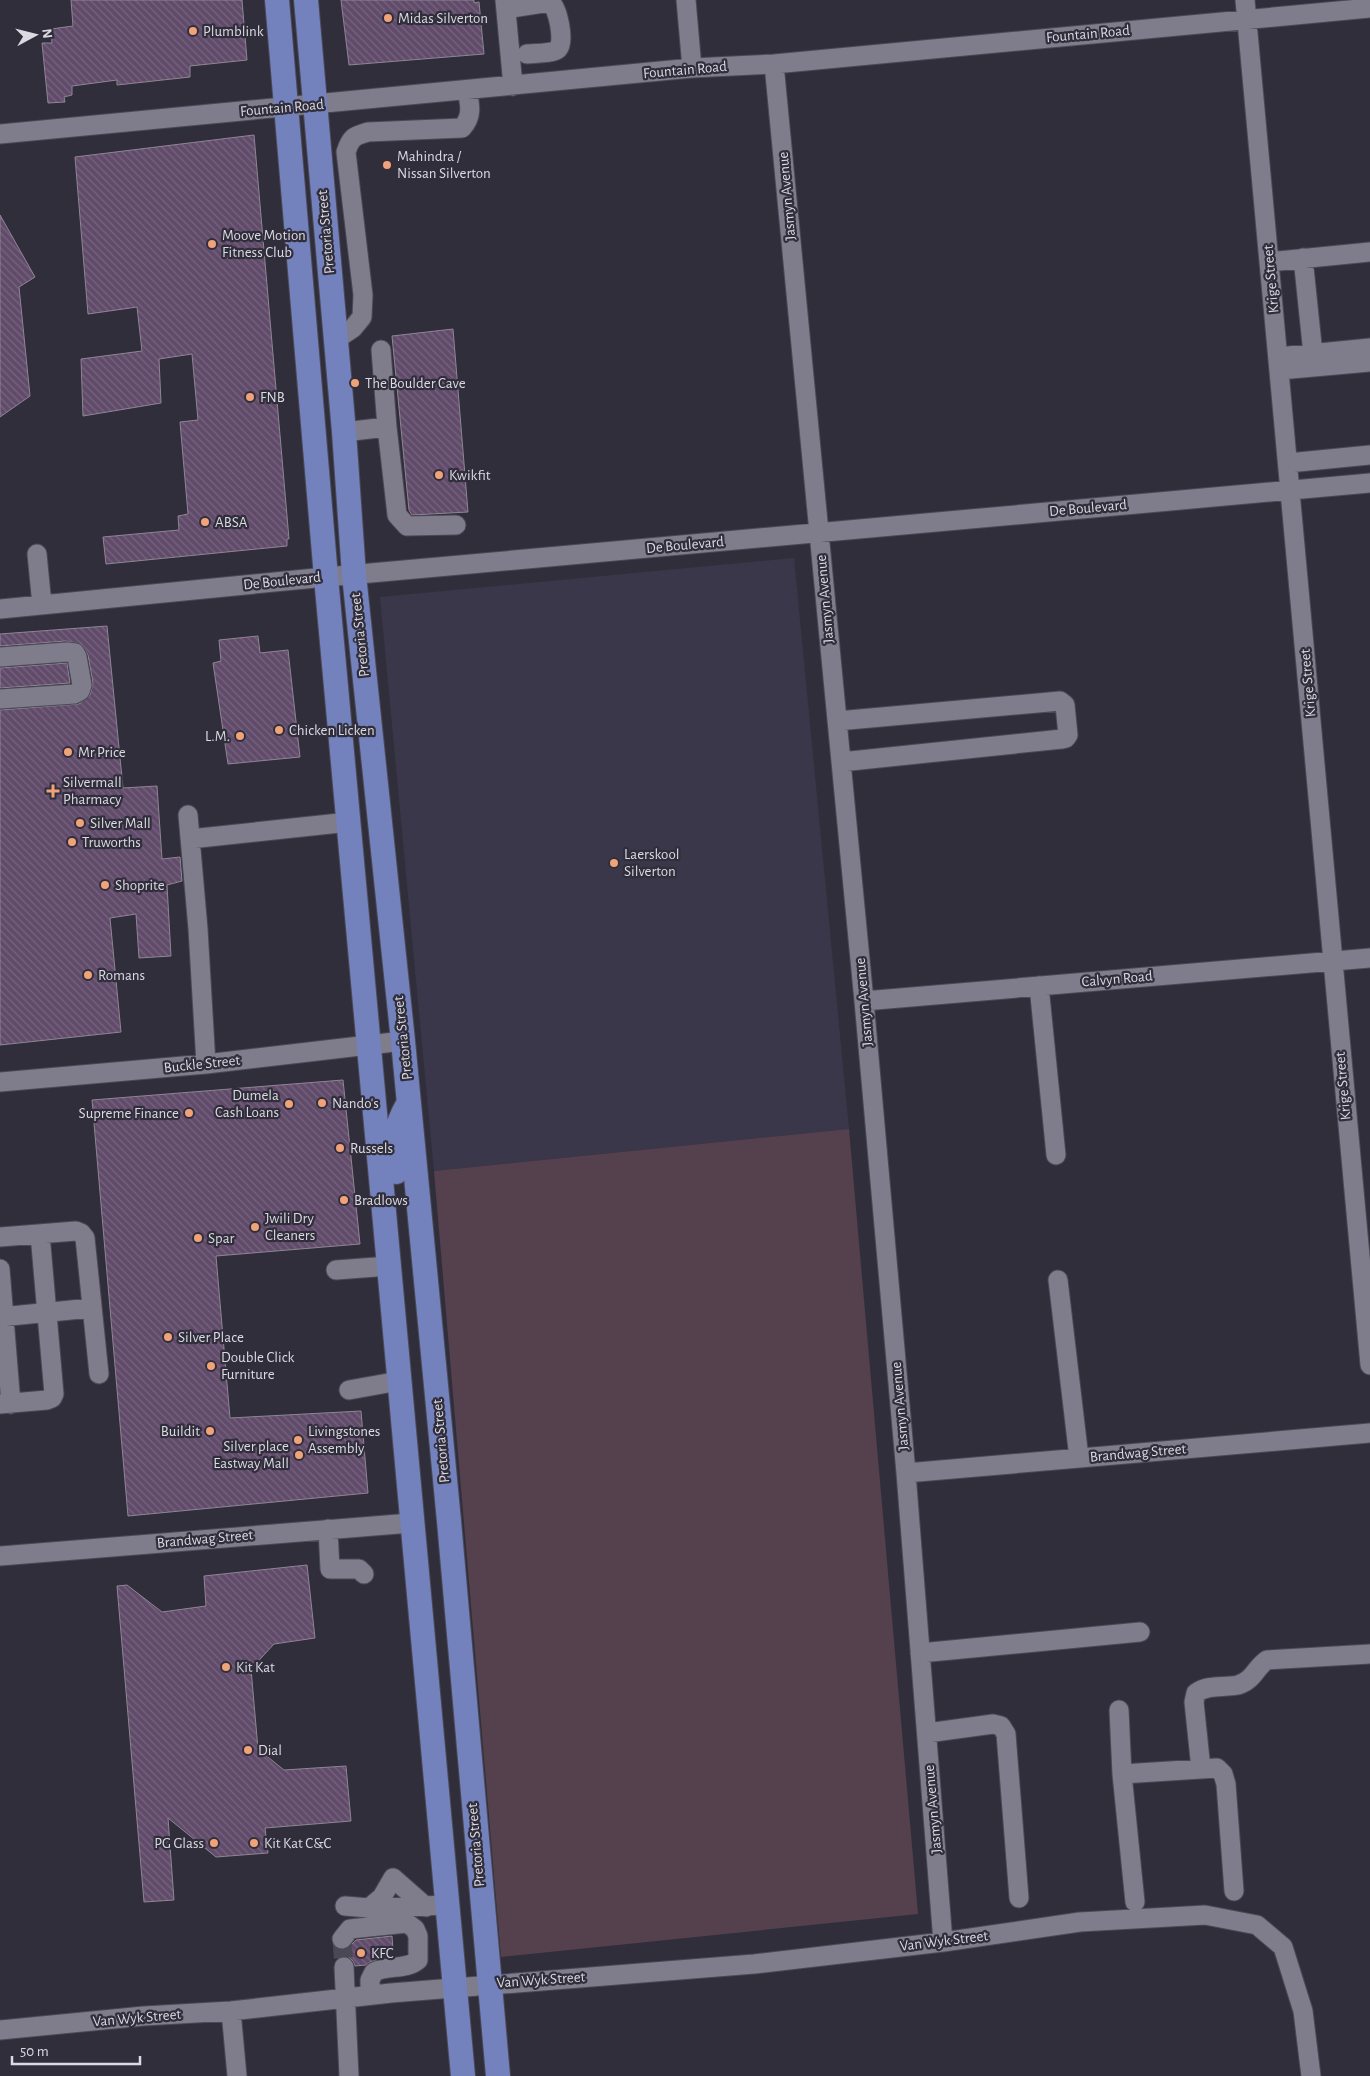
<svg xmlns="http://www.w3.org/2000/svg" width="1370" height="2076" viewBox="0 0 1370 2076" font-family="'Alegreya Sans',sans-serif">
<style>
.built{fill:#3a374a}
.park{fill:#55404e}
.building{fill:url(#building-back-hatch);stroke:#8f8593}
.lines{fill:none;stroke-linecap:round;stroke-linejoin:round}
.minor-tunnel{stroke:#4a4855;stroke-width:19;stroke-dasharray:19 9;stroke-linecap:butt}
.minor-casing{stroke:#4b4955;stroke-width:21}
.major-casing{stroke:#4b4955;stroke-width:26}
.minor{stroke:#7f7c8c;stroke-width:19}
.major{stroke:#7381bd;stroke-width:24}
.poi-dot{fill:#f0a278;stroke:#312e3c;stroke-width:2}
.labels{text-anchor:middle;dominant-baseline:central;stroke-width:4.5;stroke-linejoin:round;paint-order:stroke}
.poi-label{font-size:15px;fill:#dbd9e2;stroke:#312e3c;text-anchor:start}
.street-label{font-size:15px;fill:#dbd9e2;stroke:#312e3c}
</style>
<defs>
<pattern id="building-back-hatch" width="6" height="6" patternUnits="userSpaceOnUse" patternTransform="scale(1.25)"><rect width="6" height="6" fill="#614b6a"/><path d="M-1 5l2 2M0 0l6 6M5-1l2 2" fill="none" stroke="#77647f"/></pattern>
</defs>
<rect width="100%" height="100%" fill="#312e3c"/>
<path class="built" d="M794 558 849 1129 434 1171 380 597Z"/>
<path class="park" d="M849 1129 918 1914 501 1957 434 1171Z"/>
<path class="building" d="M71 0H242L247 60 190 66V77L117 85V80L72 86V95L64 97 65 102 48 103 42 43H52L51 29 73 26Z
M341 0H474V3L479 2 484 54 349 65Z
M254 135 289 539H287V546L106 564 103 537 179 530 178 516 188 514 180 422 198 420 192 354 159 359 161 403 83 416 81 359 142 351 137 307 88 314 75 157Z
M0 215 35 277 19 287 30 396 0 417Z
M453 329 468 512 412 515 409 510 392 336Z
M107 626 123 788 157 786 162 859 180 857 182 881 167 885 171 956 139 958 136 914 110 918 121 1032 0 1045V710L79 704 90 695 93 683 88 655 81 644 66 641 0 646V634Z
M258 636 260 653 288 650 300 757 228 764 213 663 221 661 219 640Z
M67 663 70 683 0 688V668Z
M343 1080 360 1244 216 1256 230 1418 361 1411 368 1493 128 1516 92 1100Z
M307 1565 315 1638 274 1644 251 1669 258 1749 284 1770 346 1766 351 1821 265 1828 268 1853 216 1857 168 1818 174 1900 144 1902 117 1586 127 1585 162 1612 206 1606 204 1576Z
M392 1936 393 1950 381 1952 382 1958 370 1962 366 1965 355 1966 353 1961 349 1957 338 1958 337 1949H347L356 1940Z"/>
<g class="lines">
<path class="minor-tunnel" d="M342 1939 344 1967"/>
<defs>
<path id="minor" d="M505 0 513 86
M686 0 692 68
M1245 0 1370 1365
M506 9 550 2C558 7 565 42 558 49 552 54 535 53 527 54
M774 64 864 1001 906 1473 943 1942
M0 134 692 68 774 64 1370 8
M1303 258 1313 354
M1269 262 1370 252
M335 340 353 328 362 317 363 295 346 152C351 137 354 136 368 132L462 128C473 116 470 105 467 90
M381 350 387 427
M1278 357 1370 348
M1280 370 1370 362
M344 432 387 427 397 515 407 526 456 525
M1288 463 1370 455
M37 554 42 605
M0 609 326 577 1370 483
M0 657 67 652 75 653 77 657 82 685 80 691 74 694 0 699
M837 721 1060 701 1065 705 1068 735 1066 738 1062 739 841 762
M188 815 198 929 206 1064
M190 839 349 822
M1039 986 1056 1155
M864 1001 1370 958
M0 1082 206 1064 403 1041
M0 1237 76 1231 81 1233 85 1238 99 1374
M0 1269 11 1404
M336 1270 389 1266
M1058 1280 1079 1458
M0 1317 91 1308
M349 1390 399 1381
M0 1404 47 1400 52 1398 54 1394 40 1234
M906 1473 1370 1433
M328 1529 330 1569H359L364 1574
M0 1556 411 1523
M920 1653 1140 1632
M1119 1710 1122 1774 1135 1902
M927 1733 993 1724 1001 1726 1006 1734 1019 1898
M1201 1769 1194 1702 1196 1693C1209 1684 1223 1688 1238 1685 1253 1681 1256 1667 1267 1660L1370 1654
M1122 1774 1217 1768 1223 1774 1226 1784 1234 1891
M345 1906 369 1908 448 1905
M369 1908 382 1897 393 1878 426 1907
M342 1939 350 1929 407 1923 415 1929 418 1936V1960C407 1970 387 1965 374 1972L370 1980V1995
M344 1967 349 2076
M231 2011 237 2076
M0 2030 144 2016 231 2011 391 1993 754 1964 943 1942 1080 1922 1205 1915 1257 1925 1283 1947 1303 2011 1311 2076"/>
<path id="major" d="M277 0 326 577 463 2076
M306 0 344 432 354 575 403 1041 449 1521 498 2076
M396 1172C394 1144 393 1130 408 1104"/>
</defs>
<use href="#minor" class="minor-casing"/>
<use href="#major" class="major-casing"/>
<use href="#minor" class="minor"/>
<use href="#major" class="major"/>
</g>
<g class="poi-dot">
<circle cx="388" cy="18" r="5"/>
<circle cx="193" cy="31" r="5"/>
<circle cx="387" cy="165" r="5"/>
<circle cx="212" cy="244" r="5"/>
<circle cx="355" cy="383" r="5"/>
<circle cx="250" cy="397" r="5"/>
<circle cx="439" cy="475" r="5"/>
<circle cx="205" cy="522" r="5"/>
<circle cx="279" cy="730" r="5"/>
<circle cx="240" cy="736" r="5"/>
<circle cx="68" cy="752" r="5"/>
<path d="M50.5 783.5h5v5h5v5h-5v5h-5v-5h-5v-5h5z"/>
<circle cx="80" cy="823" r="5"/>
<circle cx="72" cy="842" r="5"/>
<circle cx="614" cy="863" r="5"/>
<circle cx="105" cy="885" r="5"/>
<circle cx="88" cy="975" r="5"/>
<circle cx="322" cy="1103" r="5"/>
<circle cx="289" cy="1104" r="5"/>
<circle cx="189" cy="1113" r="5"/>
<circle cx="340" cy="1148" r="5"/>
<circle cx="344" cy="1200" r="5"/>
<circle cx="255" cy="1227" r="5"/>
<circle cx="198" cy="1238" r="5"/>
<circle cx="168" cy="1337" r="5"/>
<circle cx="211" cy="1366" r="5"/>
<circle cx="210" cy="1431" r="5"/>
<circle cx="298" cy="1440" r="5"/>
<circle cx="299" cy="1455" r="5"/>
<circle cx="226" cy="1667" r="5"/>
<circle cx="248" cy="1750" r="5"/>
<circle cx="214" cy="1843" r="5"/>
<circle cx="254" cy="1843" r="5"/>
<circle cx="361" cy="1953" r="5"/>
</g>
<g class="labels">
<g class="poi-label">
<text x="398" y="18">Midas Silverton</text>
<text x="203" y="31">Plumblink</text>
<text x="397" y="156">Mahindra /<tspan x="397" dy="17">Nissan Silverton</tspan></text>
<text x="222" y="235">Moove Motion<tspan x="222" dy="17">Fitness Club</tspan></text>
<text x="365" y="383">The Boulder Cave</text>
<text x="260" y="397">FNB</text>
<text x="449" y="475">Kwikfit</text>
<text x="215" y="522">ABSA</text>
<text x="289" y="730">Chicken Licken</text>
<text x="230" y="736" text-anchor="end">L.M.</text>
<text x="78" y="752">Mr Price</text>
<text x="63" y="782">Silvermall<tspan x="63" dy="17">Pharmacy</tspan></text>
<text x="90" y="823">Silver Mall</text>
<text x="82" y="842">Truworths</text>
<text x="624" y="854">Laerskool<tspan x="624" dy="17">Silverton</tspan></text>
<text x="115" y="885">Shoprite</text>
<text x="98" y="975">Romans</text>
<text x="279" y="1095" text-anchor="end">Dumela<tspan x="279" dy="17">Cash Loans</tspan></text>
<text x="332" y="1103">Nando's</text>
<text x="179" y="1113" text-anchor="end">Supreme Finance</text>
<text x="350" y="1148">Russels</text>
<text x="354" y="1200">Bradlows</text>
<text x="265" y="1218">Jwili Dry<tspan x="265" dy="17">Cleaners</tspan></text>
<text x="208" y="1238">Spar</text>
<text x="178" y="1337">Silver Place</text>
<text x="221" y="1357">Double Click<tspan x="221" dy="17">Furniture</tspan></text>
<text x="200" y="1431" text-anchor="end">Buildit</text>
<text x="308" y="1431">Livingstones<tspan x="308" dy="17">Assembly</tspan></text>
<text x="289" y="1446" text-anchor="end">Silver place<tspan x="289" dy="17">Eastway Mall</tspan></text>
<text x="236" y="1667">Kit Kat</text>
<text x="258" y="1750">Dial</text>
<text x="204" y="1843" text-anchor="end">PG Glass</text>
<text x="264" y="1843">Kit Kat C&amp;C</text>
<text x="371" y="1953">KFC</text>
</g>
<g class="street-label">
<text transform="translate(1088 34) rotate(-5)">Fountain Road</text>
<text transform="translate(685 70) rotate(-5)">Fountain Road</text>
<text transform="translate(282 108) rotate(-5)">Fountain Road</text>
<text transform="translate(787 196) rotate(-95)">Jasmyn Avenue</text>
<text transform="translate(326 232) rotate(-95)">Pretoria Street</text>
<text transform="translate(1271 279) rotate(-95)">Krige Street</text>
<text transform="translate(1088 508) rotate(-5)">De Boulevard</text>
<text transform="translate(685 545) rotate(-5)">De Boulevard</text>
<text transform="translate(282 581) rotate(-6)">De Boulevard</text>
<text transform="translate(825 599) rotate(-95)">Jasmyn Avenue</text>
<text transform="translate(360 635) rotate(-96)">Pretoria Street</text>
<text transform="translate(1308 683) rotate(-95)">Krige Street</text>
<text transform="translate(1117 979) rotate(-5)">Calvyn Road</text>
<text transform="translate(864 1002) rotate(-95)">Jasmyn Avenue</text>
<text transform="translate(403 1038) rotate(-96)">Pretoria Street</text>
<text transform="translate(202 1064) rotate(-6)">Buckle Street</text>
<text transform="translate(1343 1086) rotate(-95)">Krige Street</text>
<text transform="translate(900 1406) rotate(-95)">Jasmyn Avenue</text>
<text transform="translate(441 1441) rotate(-95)">Pretoria Street</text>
<text transform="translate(1138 1453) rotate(-5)">Brandwag Street</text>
<text transform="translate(205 1539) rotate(-5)">Brandwag Street</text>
<text transform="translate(933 1809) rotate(-95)">Jasmyn Avenue</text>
<text transform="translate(476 1845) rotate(-95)">Pretoria Street</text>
<text transform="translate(944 1941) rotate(-7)">Van Wyk Street</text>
<text transform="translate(541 1980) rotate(-4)">Van Wyk Street</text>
<text transform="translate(137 2018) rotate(-5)">Van Wyk Street</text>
</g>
</g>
<g transform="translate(35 35) rotate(83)" stroke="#312e3c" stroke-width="4" paint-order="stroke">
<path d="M0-4L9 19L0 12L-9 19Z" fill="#dbd9e2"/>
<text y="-8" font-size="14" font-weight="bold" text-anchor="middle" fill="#dbd9e2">N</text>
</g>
<path d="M12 2056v8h128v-8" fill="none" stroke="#dbd9e2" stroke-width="2.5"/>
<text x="20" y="2056" font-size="15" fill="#dbd9e2" stroke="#312e3c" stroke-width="4" paint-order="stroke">50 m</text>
</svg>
